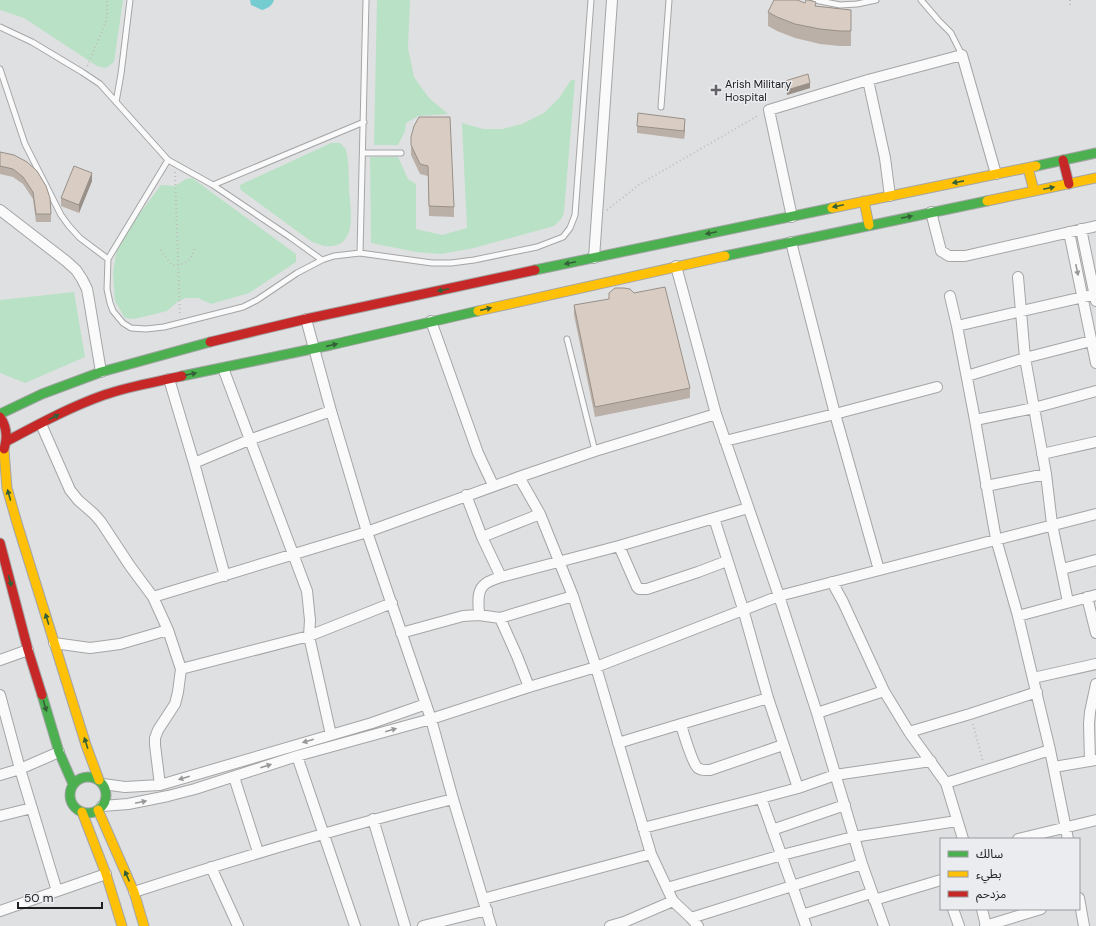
<svg xmlns="http://www.w3.org/2000/svg" width="1096" height="926" viewBox="0 0 1096 926" font-family="'DM Sans','Noto Sans Arabic',sans-serif">
<style>
.green{fill:#b9e1c5}
.water{fill:#74cbd0}
.lines{fill:none;stroke-linecap:round;stroke-linejoin:round}
.lane-casing{stroke:#a4a5a6;stroke-width:7}
.street-casing{stroke:#a4a5a6;stroke-width:12}
.fast-casing{stroke:#a4a5a6;stroke-width:11}
.slow-casing{stroke:#a4a5a6;stroke-width:11}
.jam-casing{stroke:#a4a5a6;stroke-width:11}
.path{stroke:#bebebe;stroke-width:2;stroke-dasharray:1 3;stroke-linecap:butt}
.lane{stroke:#fafafb;stroke-width:5}
.street{stroke:#fafafb;stroke-width:10}
.fast{stroke:#4caf50;stroke-width:9}
.slow{stroke:#ffc107;stroke-width:9}
.jam{stroke:#c62828;stroke-width:9}
.wall{fill:#bbb0a8}
.shaded-wall{fill:#989088}
.building{fill:#d9cdc3;stroke:#989088}
.oneway{fill:#346037}
.oneway2{fill:#989899}
.poi-dot{fill:#636365;stroke:#ebecf0;stroke-width:1.5}
.labels{text-anchor:middle;dominant-baseline:central;stroke-width:3;stroke-linejoin:round;paint-order:stroke}
.poi-label{font-size:11px;fill:#202022;stroke:#ebecf0;text-anchor:start}
</style>
<rect width="100%" height="100%" fill="#dfe0e2"/>
<path class="green" d="M0 0H123L114 62 106 68 97 66 24 18 0 10Z
M377 0H410L408 48 414 77 429 98 448 114 418 116 406 123 405 131 398 145H374Z
M571 80H575L564 212 562 218 554 226 474 248 441 254 416 252 371 243 370 157H398L408 179 416 184V229L442 235 467 228 462 123 483 129H502L522 124 544 113 559 98Z
M331 143H340C342 145 343 146 345 148 349 155 349 182 349 191 351 212 358 250 324 246 320 245 316 243 312 242L241 190 240 187V185Z
M192 178 296 254V262L249 293 211 304 198 298H186L177 302 167 311 134 319 125 318 115 301 113 273 116 254 120 240 161 185 175 186 186 179Z
M74 292 85 357 25 383 0 373V300Z"/>
<path class="water" d="M250 0H274C272 6 268 8 262 10L251 5Z"/>
<g class="lines">
<defs>
<path id="lane" d="M815 0 840 5 857 4 876 0
M921 0 939 21 951 33 962 55
M0 27 32 42 82 72 100 84 168 160 213 185 290 237 322 260
M0 69 25 144 61 215 69 226 80 238 108 259
M116 102 121 74 130 0
M661 107 669 0
M363 153H401
M168 160 108 259 107 289 110 303 113 311 123 323 131 328 146 329 164 327 243 307 257 300 297 273 322 260 334 256 360 253 432 263H451L474 260 537 247 563 237 570 228 575 215 591 0
M213 185 364 122
M360 253 366 0
M567 339 595 451"/>
<path id="street" d="M868 80 885 158 890 196
M0 210 66 261 76 270 82 279 87 289 89 300 101 372
M931 212 941 251 949 256H965L1096 226
M792 217 769 110 868 80 962 55 996 174
M1081 229 1096 301
M1069 232 1096 363
M791 242 835 414 879 570
M594 258 612 0
M676 266 716 414 779 596 817 713 862 864 884 926
M1018 277 1025 358 1046 474 1052 524 1068 602
M950 296 957 326 975 420 996 539 1018 616 1050 750 1068 839
M306 319 331 411 367 532 431 719 453 799 491 926
M431 321 478 453 493 485
M957 326 1096 294
M223 368 307 591 310 620 309 636 331 735
M967 376 1025 358 1091 341
M169 379 194 463 225 576
M975 420 1034 408 1096 391
M41 424 70 490 78 500 94 514 101 522 130 566 153 597 168 630 181 669 178 692 175 704 158 730 155 738V745L160 785
M725 441 835 414 937 387
M1042 454 1096 442
M194 463 249 440 331 411
M519 477 540 514 573 596 596 667 651 854 673 901 691 918 698 926
M986 486 1046 474
M466 495 482 537 501 577
M714 518 743 609 768 698 798 788
M482 537 540 514
M619 546 637 587 639 589H647L698 572 727 561
M1062 569 1096 560
M832 582 843 602 884 691 909 732 946 783 963 839
M153 597 367 532 519 477 595 451 716 414
M1087 597 1096 633
M479 615C479 607 476 593 483 586 487 581 495 579 501 577L619 546 748 508
M1018 616 1096 595
M500 618 517 656 529 687
M401 633 463 616 479 615 500 618 573 596
M54 643 90 648 120 644 168 630
M0 660 28 650
M181 669 309 636 392 603
M1033 678 1096 664
M0 695 20 769 57 891
M817 713 884 691
M681 724 768 698
M909 732 970 714 1037 692
M618 743 681 724C683 732 693 765 698 768 702 771 706 770 710 770L783 745
M297 756 355 926
M1090 761 1089 724 1090 712 1096 684
M1054 767 1096 760
M0 775 20 769 59 752
M234 777 258 852
M946 783 1050 750
M103 784 125 787 160 785 372 723 426 704
M761 798 792 885 806 926
M102 806 128 804 168 796 195 789 297 756 431 719 529 687 596 667 779 596 1096 514
M0 816 32 808
M373 819 405 926
M643 828 761 798 798 788 835 775 931 761
M772 830 845 805
M1018 839 1096 820
M211 867 238 926
M667 888 782 855 853 837 957 821
M134 892C239 858 345 826 453 799
M1079 898 1084 926
M483 899 651 854
M874 900 941 880
M953 909 959 926
M982 909 986 926
M0 911 106 874
M802 915 871 893
M691 918 862 864
M423 926 487 910
M610 926 624 922 673 901
M985 926 1041 909"/>
<path id="fast" d="M1036 166 1096 153
M725 256 987 201
M535 270 832 208
M182 376 331 345 478 311
M0 414 42 394 101 372 210 342
M42 695 59 752 73 784
M70 795a18 18 0 1 1 36 0a18 18 0 1 1-36 0Z"/>
<path id="slow" d="M1028 168 1034 191
M864 201 869 225
M987 201 1096 178
M832 208 1036 166
M478 311 725 256
M4 451 7 488 17 523 86 745 99 780
M98 810 134 892 144 926
M82 812 106 874 122 926"/>
<path id="jam" d="M1063 160 1069 184
M210 342 306 319 535 270
M0 417C7 427 8 437 4 449
M7 441C39 424 70 407 104 395 130 386 156 382 182 376
M0 543 28 650 42 695"/>
</defs>
<use href="#lane" class="lane-casing"/>
<use href="#street" class="street-casing"/>
<use href="#fast" class="fast-casing"/>
<use href="#slow" class="slow-casing"/>
<use href="#jam" class="jam-casing"/>
<path class="path" d="M1070 0V5
M87 66 89 62 107 19V0
M175 172 180 316
M607 210 640 184 759 115
M161 250 164 255 172 265C186 265 191 261 195 247
M973 724 983 762"/>
<use href="#lane" class="lane"/>
<use href="#street" class="street"/>
<use href="#fast" class="fast"/>
<use href="#slow" class="slow"/>
<use href="#jam" class="jam"/>
</g>
<path class="wall" d="M805 3 816 6 851 10V46H840L820 44 795 38 777 31 768 26V12Z
M785 81 810 88 787 95 785 86Z
M637 126 685 127 684 139 637 133Z
M411 137 454 207V217L429 216 428 176 420 174 411 155Z
M0 152 14 155 51 214V222H36L33 199 23 184 13 177 0 174Z
M92 181 79 213 61 206V198Z
M574 305 690 388V398L595 417 574 315Z"/>
<path class="shaded-wall" d="M810 83V88L787 95V90Z
M685 119V127L684 139V131Z
M92 173V181L79 213V205Z"/>
<path class="building" d="M774 0H797L805 3 806 0H808L816 2 815 6 851 10V31H840L820 29 795 24 777 17 768 12Z
M808 74 810 83 787 90 785 81Z
M638 113 685 119 684 131 637 126Z
M419 117H450L454 207 429 206 428 166 420 164 411 145V137L414 126Z
M0 152 14 155 27 162 37 171 46 186 50 198 51 214H36L33 192 23 177 13 169 0 166Z
M74 166 92 173 79 205 61 198Z
M665 287 690 388 595 407 574 305 609 299V293L615 288H624L630 289 634 293Z"/>
<defs><path id="oneway-solid" d="M-6-.8H1V-3.2L6.5 0L1 3.2V.8H-6Z"/></defs>
<g class="oneway">
<use href="#oneway-solid" transform="translate(958 182) rotate(169)"/>
<use href="#oneway-solid" transform="translate(1049 188) rotate(-12)"/>
<use href="#oneway-solid" transform="translate(838 206) rotate(168)"/>
<use href="#oneway-solid" transform="translate(907 217) rotate(-11)"/>
<use href="#oneway-solid" transform="translate(711 233) rotate(168)"/>
<use href="#oneway-solid" transform="translate(570 263) rotate(168)"/>
<use href="#oneway-solid" transform="translate(443 290) rotate(168)"/>
<use href="#oneway-solid" transform="translate(486 309) rotate(-13)"/>
<use href="#oneway-solid" transform="translate(332 345) rotate(-13)"/>
<use href="#oneway-solid" transform="translate(191 374) rotate(-12)"/>
<use href="#oneway-solid" transform="translate(54 417) rotate(-27)"/>
<use href="#oneway-solid" transform="translate(9 495) rotate(-106)"/>
<use href="#oneway-solid" transform="translate(10 581) rotate(75)"/>
<use href="#oneway-solid" transform="translate(47 619) rotate(-107)"/>
<use href="#oneway-solid" transform="translate(45 706) rotate(73)"/>
<use href="#oneway-solid" transform="translate(86 743) rotate(-108)"/>
<use href="#oneway-solid" transform="translate(127 876) rotate(-114)"/>
</g>
<g class="oneway2">
<use href="#oneway-solid" transform="translate(1077 270) rotate(78)"/>
<use href="#oneway-solid" transform="translate(391 730) rotate(-16)"/>
<use href="#oneway-solid" transform="translate(308 741) rotate(164)"/>
<use href="#oneway-solid" transform="translate(266 766) rotate(-18)"/>
<use href="#oneway-solid" transform="translate(184 778) rotate(164)"/>
<use href="#oneway-solid" transform="translate(141 802) rotate(-12)"/>
</g>
<path class="poi-dot" d="M714 84h4v4h4v4h-4v4h-4v-4h-4v-4h4z"/>
<g class="labels">
<g class="poi-label">
<text x="725" y="84">Arish Military<tspan x="725" dy="13">Hospital</tspan></text>
</g>
</g>
<rect x="940" y="838" width="140" height="72" fill="#ebecf0" stroke="#9a9a9e"/>
<rect x="948" y="851" width="20" height="6" fill="#4caf50" stroke="#9a9a9e"/>
<text x="976" y="858" font-size="12" fill="#202022">سالك</text>
<rect x="948" y="871" width="20" height="6" fill="#ffc107" stroke="#9a9a9e"/>
<text x="976" y="878" font-size="12" fill="#202022">بطيء</text>
<rect x="948" y="891" width="20" height="6" fill="#c62828" stroke="#9a9a9e"/>
<text x="976" y="898" font-size="12" fill="#202022">مزدحم</text>
<path d="M18 902v6h84v-6" fill="none" stroke="#202022" stroke-width="2"/>
<text x="24" y="902" font-size="12" fill="#202022" stroke="#ebecf0" stroke-width="3" paint-order="stroke">50 m</text>
</svg>
